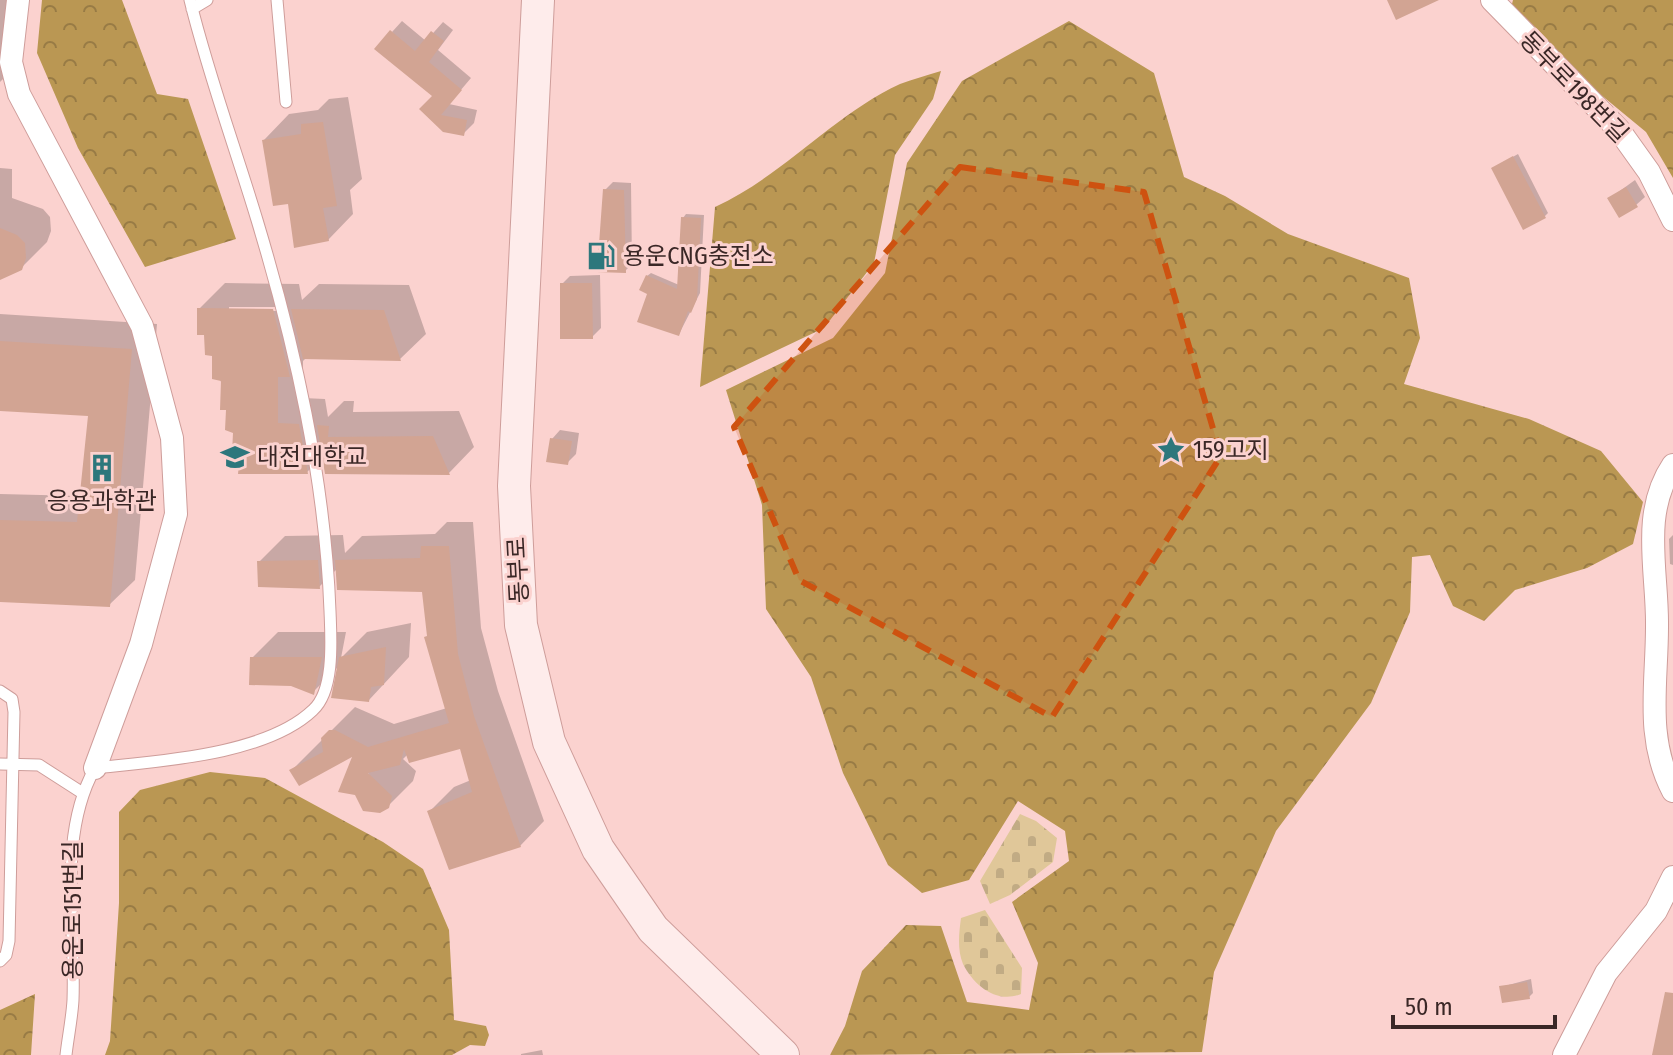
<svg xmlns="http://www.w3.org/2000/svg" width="1673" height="1055" viewBox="0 0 1673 1055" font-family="'Fira Sans Condensed','Noto Sans KR',sans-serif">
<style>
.forest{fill:url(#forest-crowns)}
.cemetery{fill:url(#cemetery-stones)}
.shadow{fill:#0003;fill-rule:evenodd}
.building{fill:#d2a493}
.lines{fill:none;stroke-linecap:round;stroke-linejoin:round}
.lane-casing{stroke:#ce9d9a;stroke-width:13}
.street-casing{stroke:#ce9d9a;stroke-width:24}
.secondary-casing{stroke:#ce9d9a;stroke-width:34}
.lane{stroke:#fff;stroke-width:11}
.street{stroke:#fff;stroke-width:22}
.secondary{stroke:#feeceb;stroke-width:32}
.marked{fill:#ce5210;fill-opacity:0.2;stroke:#ce5210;stroke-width:6;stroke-dasharray:16 10;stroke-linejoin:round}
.labels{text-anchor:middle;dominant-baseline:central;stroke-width:6;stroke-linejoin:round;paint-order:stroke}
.street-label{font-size:24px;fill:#3a2726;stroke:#fbd2cf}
.poi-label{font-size:24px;fill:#3a2726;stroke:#fbd2cf;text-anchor:start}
</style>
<defs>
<pattern id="forest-crowns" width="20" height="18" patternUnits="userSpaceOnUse" patternTransform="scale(2)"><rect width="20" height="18" fill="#ba9753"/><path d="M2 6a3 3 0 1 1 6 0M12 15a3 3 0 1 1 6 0" fill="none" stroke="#987b45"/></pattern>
<pattern id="cemetery-stones" width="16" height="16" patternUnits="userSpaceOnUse" patternTransform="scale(2)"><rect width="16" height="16" fill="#e0c799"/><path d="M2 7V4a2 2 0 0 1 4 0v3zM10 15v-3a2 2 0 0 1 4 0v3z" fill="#c1ab84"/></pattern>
</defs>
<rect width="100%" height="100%" fill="#fbd2cf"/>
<path class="forest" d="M42 0H122L157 94 188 99 236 239 145 267 78 148 37 53Z
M1513 0H1673V178L1646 132 1572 71 1512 4Z
M1069 21 1154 73 1184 177 1225 196 1288 234 1409 278 1420 338 1404 384 1529 419 1601 451 1643 502 1633 544 1587 568 1515 590 1484 621 1453 606 1430 555 1412 557 1410 612 1371 703 1276 831 1214 972 1202 1052 830 1055 845 1026 862 971 906 925 941 926 967 1002 1029 1010 1038 963 1012 902 1069 861 1065 831 1018 801 969 880 922 893 888 865 843 773 811 677 766 609 762 505 726 390 833 338 885 273 907 163 962 81Z
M941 71 933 99 895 155 874 263 824 328 700 387 715 207C783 176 833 115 900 84 913 79 928 75 941 71Z
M210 772 265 778 383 842 423 869 449 930 454 1020 486 1026 489 1035 485 1046 470 1045 452 1055H105L110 1041 119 903V812L140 790Z
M35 994 31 1055H0V1010Z"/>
<path class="cemetery" d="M1020 814 1036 821 1057 838 1053 862 1010 895 990 904 980 881Z
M985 910 1022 968 1021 994C997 1004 974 986 963 964 957 950 959 932 961 918Z"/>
<path class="shadow" d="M0 0H25L22 60 0 82Z
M402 21 426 41 443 22 453 30 438 50 471 78 449 104 477 110 474 123 463 134 444 130 435 96 392 32Z
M348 97 362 179 350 190 353 214 328 240 290 202 264 140 289 114 318 110 329 99Z
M1518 154 1548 213 1544 217 1493 168Z
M0 168 12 169V198L43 209 50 217 51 231 47 242 21 268 0 274Z
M1635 180 1645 197 1636 205 1610 198Z
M613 182 631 183 632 264 625 271 605 190Z
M686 214 704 215 700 293 679 334 649 293 647 276 651 273 679 285 683 218Z
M600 275 601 328 592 337 562 284 570 276Z
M225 283 299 284 302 300 319 284 409 285 426 334 400 359 307 357 303 361V398L325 399 328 417 344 401H354L353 412 459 411 474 447 449 473 327 472 324 456 307 472 242 452 199 309ZM229 307H283V311H229Z
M0 314 157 324 135 580 109 605 0 600V494L82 496 90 415 0 409Z
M560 430 579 433 576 454 567 463 552 439Z
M447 522H473L481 628 498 691 544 821 520 846 430 811 454 787 471 780 461 747 408 754 403 759 416 771 413 781 388 806 356 753 292 770 355 707 394 724 447 708 429 635 424 590 338 568 319 587 259 562 285 536 343 535 345 553 362 536 435 534Z
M1673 535V565L1670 564 1669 539Z
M411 623 409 657 369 700 339 666 313 692 252 658 278 632H346L341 658 367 632Z
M1531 979 1533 993 1529 997 1501 987Z
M542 1050 543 1055H521V1054Z"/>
<path class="building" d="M1387 0H1439L1396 20Z
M390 30 415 51 431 31 444 41 429 62 462 90 441 115 467 120 464 136 443 132 419 109 432 96 374 49Z
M323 122 337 206 323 208 329 241 294 248 288 204 273 206 262 140 301 134V124Z
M1513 156 1546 218 1523 230 1491 168Z
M1626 187 1638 207 1619 218 1607 198Z
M603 189 624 190 626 273 597 272Z
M681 217 701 218 697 299 691 313 688 311 679 336 637 322 647 294 639 290 646 275 677 289Z
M0 228 17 235 25 243 26 258 22 270 0 280Z
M560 283H592L593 339H560Z
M197 308 273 309 290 377H278V423L299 424 308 474H238L240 453H232L233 433 225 430 226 410H220L221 381 212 379V356L205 355 204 335H197Z
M291 309 384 310 401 361 303 359Z
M0 341 132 349 110 607 0 602V520L77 522 88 416 0 411Z
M317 425 329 426 328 437 433 436 450 475 325 474Z
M550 438 572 441 568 465 546 462Z
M421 546H449L458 654 474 716 521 847 449 870 427 811 472 792 460 749 409 763 404 749 400 765 368 773 392 796 389 808 380 813 363 811 355 795 338 792 352 757 299 786 289 770 323 752 321 738 329 730H335L368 747 449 723 424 637 427 636 422 592 337 590 335 560 420 558Z
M318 560 320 589 258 587 257 561Z
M386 647 384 685 371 687 369 702 331 698 339 657Z
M250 657H322L314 695 291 686 249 685Z
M1527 982 1530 999 1502 1003 1499 986Z
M1665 992 1673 993V1055H1652Z"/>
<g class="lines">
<defs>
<path id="lane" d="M277 0 286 102
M192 9 207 0
M0 691 12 699 14 712 9 941 6 955 0 961
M0 764 39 765 81 792
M66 1055C68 1037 72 1018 73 1000 76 924 57 836 95 768 159 761 266 755 313 710 335 690 331 638 330 611 325 478 295 346 257 220 235 147 208 74 190 0"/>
<path id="street" d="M18 0 11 62 19 94 142 326 172 438 176 514 141 644 95 768
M1492 0 1619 130 1649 172 1673 220
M1673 465C1640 514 1658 572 1657 627 1657 684 1645 738 1673 791
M1564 1055 1606 973 1656 911 1673 877"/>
<path id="secondary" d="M538 0 514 486 521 625 549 742 598 849 653 929 783 1055"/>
</defs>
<use href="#lane" class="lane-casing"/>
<use href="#street" class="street-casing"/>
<use href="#secondary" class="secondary-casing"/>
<use href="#lane" class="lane"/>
<use href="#street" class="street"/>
<use href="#secondary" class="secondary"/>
</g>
<path class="marked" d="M960 167 1144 192 1221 456 1052 717 799 580 734 427Z"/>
<defs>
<symbol id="fuel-bare" viewBox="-9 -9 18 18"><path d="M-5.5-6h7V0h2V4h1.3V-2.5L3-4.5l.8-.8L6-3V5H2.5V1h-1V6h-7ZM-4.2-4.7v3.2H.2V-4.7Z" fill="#2d777c" stroke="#fbd2cf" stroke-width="2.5" paint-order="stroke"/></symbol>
<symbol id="sight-bare" viewBox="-9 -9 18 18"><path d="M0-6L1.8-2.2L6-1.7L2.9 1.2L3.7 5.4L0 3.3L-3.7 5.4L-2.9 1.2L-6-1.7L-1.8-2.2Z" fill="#2d777c" stroke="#fbd2cf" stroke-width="2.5" paint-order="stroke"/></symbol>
<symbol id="university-bare" viewBox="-9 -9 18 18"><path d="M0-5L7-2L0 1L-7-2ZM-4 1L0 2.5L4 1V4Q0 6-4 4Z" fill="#2d777c" stroke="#fbd2cf" stroke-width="2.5" paint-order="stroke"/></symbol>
<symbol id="building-bare" viewBox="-9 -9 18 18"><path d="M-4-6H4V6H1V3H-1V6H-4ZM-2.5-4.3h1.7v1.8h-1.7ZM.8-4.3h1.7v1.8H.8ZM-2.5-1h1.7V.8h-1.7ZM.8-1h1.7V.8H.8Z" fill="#2d777c" stroke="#fbd2cf" stroke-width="2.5" paint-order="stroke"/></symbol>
</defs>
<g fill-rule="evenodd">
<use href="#fuel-bare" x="581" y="236" width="40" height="40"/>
<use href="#sight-bare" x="1151" y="430" width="40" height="40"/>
<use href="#university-bare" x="215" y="437" width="40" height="40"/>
<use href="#building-bare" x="82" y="448" width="40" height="40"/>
</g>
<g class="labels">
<g class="street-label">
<text transform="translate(1574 87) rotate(46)">동부로198번길</text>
<text transform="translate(518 570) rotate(-93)">동부로</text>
<text transform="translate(73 910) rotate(-90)">용운로151번길</text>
</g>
<g class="poi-label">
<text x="623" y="256">용운CNG충전소</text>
<text x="1193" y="450">159고지</text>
<text x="257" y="457">대전대학교</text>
<text x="102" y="501" text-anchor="middle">응용과학관</text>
</g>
</g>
<path d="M1393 1015v12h162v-12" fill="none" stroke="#3a2726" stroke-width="4"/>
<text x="1405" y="1015" font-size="24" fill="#3a2726" stroke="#fbd2cf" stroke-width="6" paint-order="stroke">50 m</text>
</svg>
